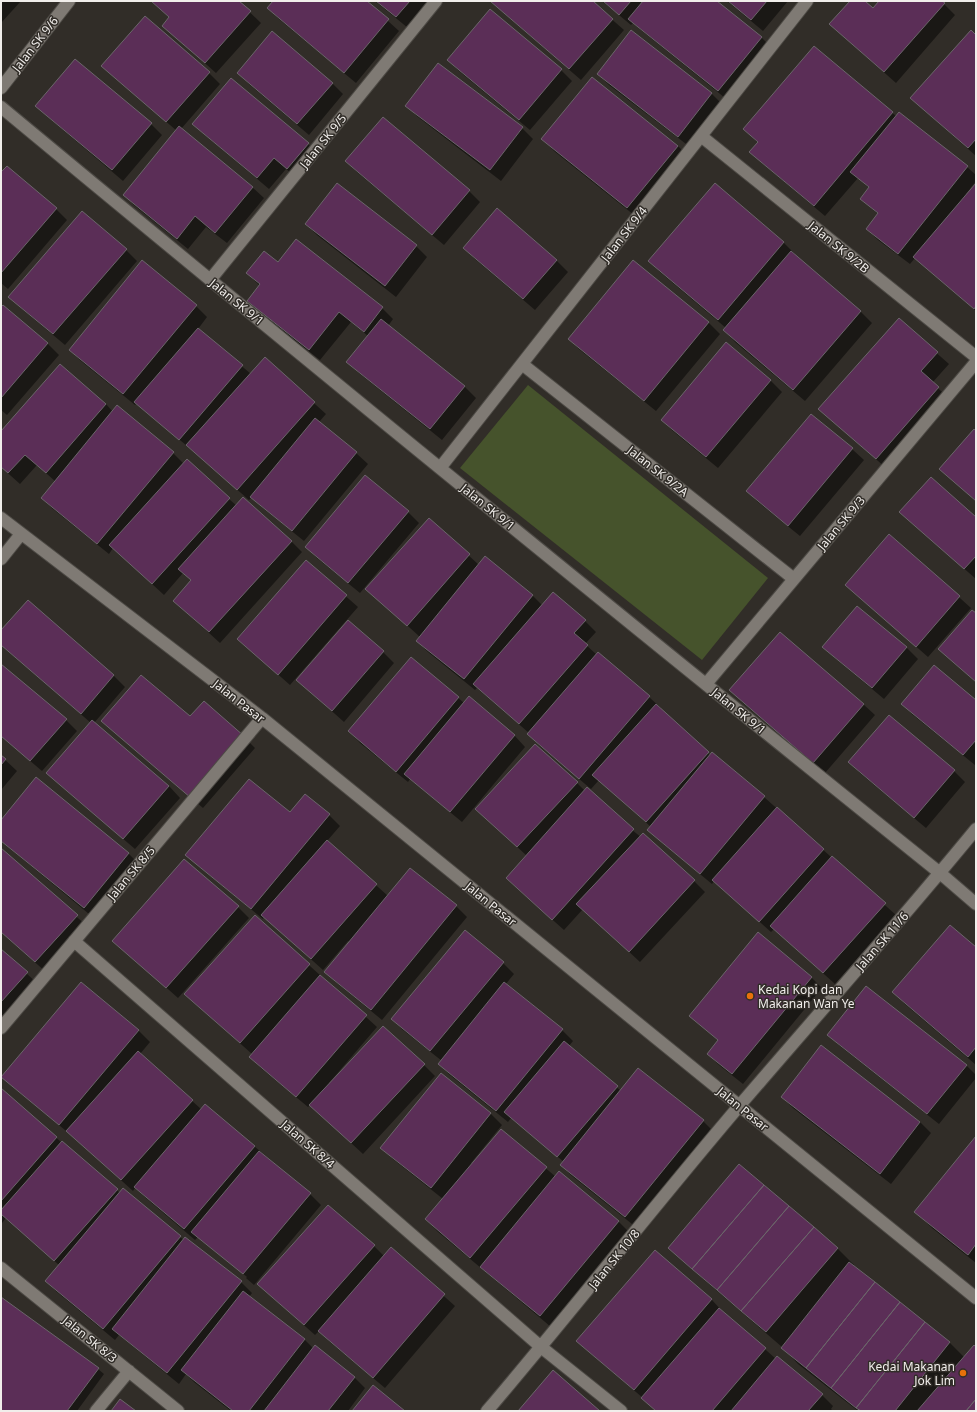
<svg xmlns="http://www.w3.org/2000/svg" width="977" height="1412" viewBox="0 0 977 1412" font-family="'Noto Sans',sans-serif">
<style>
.green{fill:#46532c}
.shadow{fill:#0007}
.building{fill:#5b2e57;stroke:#6b656a}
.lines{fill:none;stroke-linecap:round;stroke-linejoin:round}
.minor-casing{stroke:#4d4a45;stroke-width:14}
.minor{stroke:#7f7a74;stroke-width:12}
.food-dot{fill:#e8710a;stroke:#312d28;stroke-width:1.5}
.labels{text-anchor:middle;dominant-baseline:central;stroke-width:3;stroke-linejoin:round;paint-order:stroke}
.street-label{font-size:12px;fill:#f1eeeb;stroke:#312d28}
.poi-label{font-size:12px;fill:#f1eeeb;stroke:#312d28;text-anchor:start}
</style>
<rect width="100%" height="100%" fill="#312d28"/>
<path class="green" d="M528 385 768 578 702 660 460 468Z"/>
<path class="shadow" d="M1 1H21L1 23Z
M151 1H238L261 23 216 73 163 26 170 18Z
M268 1H366L399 31 356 83 279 19 268 8 272 4Z
M375 1H431L408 28Z
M490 1H591L624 30 581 80Z
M602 1H716L762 38 773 49 730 102 641 30 633 23 631 25Z
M727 1H788L763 31Z
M851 1H864L873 9 880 1H941L955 15 896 83 842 35Z
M632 31 712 94 723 105 690 147 609 85 598 74Z
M976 36V156L923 109Z
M814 47 896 116 967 167 976 175V181L966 194 967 195 976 185V311L915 258 910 264 878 240 867 229 879 215 861 198 869 188 858 178 825 216 762 163 751 152 758 143 744 129Z
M448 60 561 70 572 81 530 130 459 71Z
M103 66 209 73 220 84 181 129 252 187 264 198 227 243 206 227 188 249 135 206 124 195 177 131 114 77Z
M238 73 332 83 343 94 309 135 249 84Z
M231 80 308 144 320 155 299 179 286 169 269 189 205 135 193 124Z
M37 106 151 124 162 135 123 181 48 117Z
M407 106 522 128 533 139 501 181 418 117Z
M383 118 469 191 480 202 444 245 357 172 346 161Z
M543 139 678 146 689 157 639 219 554 151Z
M1 174 56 209 67 220 8 289 1 283Z
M715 185 784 243 795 254 794 255 861 312 872 323 805 401 735 342 724 330 726 328 660 272 649 261Z
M497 210 557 261 568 272 535 310 475 259 464 248Z
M306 224 416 246 427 257 396 297 317 235Z
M126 250 137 261 65 345 21 308 10 296Z
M143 262 196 306 207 317 198 329 251 374 265 359 326 414 319 422 356 453 368 464 304 541 263 508 252 497 249 500 192 450 147 413 137 403 135 405 81 361 70 350Z
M278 263 382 308 393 319 388 326 465 387 476 398 442 440 359 373 347 362 368 336 351 322 320 360 260 313 248 301 260 286 247 273Z
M3 306 48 344 59 355 7 415 1 410V308Z
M899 320 949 364 932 383 950 399 887 469 820 409Z
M708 322 720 334 656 411 580 350 569 339Z
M770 380 782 392 718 468 673 431 662 420Z
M106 404 113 412 173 453 184 464 229 499 237 506 291 541 302 552 220 643 174 601 192 581 183 573 164 595 113 548 109 554 53 509 42 498 56 482 37 465 20 484 1 467V432Z
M811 415 852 449 864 460 800 536 758 502 747 491Z
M976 432V501L941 469Z
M408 512 419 523 360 593 317 558 306 547Z
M976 518V579L912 523Z
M429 519 479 565 532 595 543 606 585 621 596 632 585 644 597 655 598 654 649 697 661 708 660 709 711 756 712 754 764 797 896 915 835 984 774 929 771 932 714 881 712 884 660 841 649 830 651 827 599 780 591 789 539 745 529 733 477 688 475 690 428 652 417 641 420 637 367 589Z
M890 535 971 608 928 657 846 585Z
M307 562 358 607 290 685 238 639Z
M28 602 114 676 125 687 94 723 169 786 180 798 135 849 59 784 91 723 1 645V632Z
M976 615V682L939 649Z
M824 647H906L918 659 884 699 835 658Z
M383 652 394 663 344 722 297 680Z
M412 658 464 703 514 735 525 747 462 822 410 779 408 782 360 743 349 731Z
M1 665 66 720 77 731 42 771 1 736Z
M731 690 863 704 875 715 825 773 742 702Z
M976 701V764L975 765 913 715 902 704Z
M190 718 244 737 255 748 203 808 114 732 103 721Z
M1 756 17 771 1 790Z
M849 762 954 771 965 782 926 828 860 773Z
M36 778 129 854 140 865 95 919 1 841V821Z
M577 783 585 791 694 881 705 892 640 962 583 909 564 930 518 889 507 878 527 856 476 809Z
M291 814 329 815 340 826 327 841 388 896 456 906 467 917 382 1020 337 983 325 972 350 942 348 941 323 970 264 917 263 919 198 866 187 855Z
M1 849 88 927 47 973 1 932Z
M238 907 249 918 178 998 114 941Z
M255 916 377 1027 329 1083 330 1084 424 1065 435 1076 363 1154 310 1105 308 1107 261 1068 250 1057 252 1054 185 994Z
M976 948V1065L905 1004 894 992Z
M1 950 38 984 1 1026Z
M503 963 514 974 505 985 562 1030 573 1041 569 1046 621 1091 703 1121 714 1132 637 1228 572 1176 561 1165 564 1162 511 1118 508 1122 450 1075 439 1064 442 1061 403 1030 392 1019Z
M811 977 822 988 743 1084 719 1065 708 1054 719 1041 690 1016Z
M81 983 139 1031 150 1042 140 1054 201 1109 254 1146 310 1194 321 1205 254 1285 246 1278 247 1277 203 1240V1242L198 1237 195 1240 146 1198 135 1188 133 1191 71 1135 14 1088 2 1077Z
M829 1035 966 1065 976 1075V1078L939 1124 840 1046Z
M441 1074 491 1114 502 1125 471 1163 473 1164 501 1130 556 1177 559 1173 619 1222 630 1233 551 1327 437 1231 426 1219 443 1199 393 1159 381 1148Z
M1 1090 120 1193 241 1282 252 1293 249 1297 305 1340 314 1349 354 1377 365 1388 348 1411H231L194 1382 186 1374 179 1384 119 1335 115 1340 57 1292 46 1281 59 1265 6 1218 2 1223 1 1222Z
M782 1097 920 1122 931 1133 891 1184 793 1108Z
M976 1138V1263L932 1228 916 1212Z
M739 1166 838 1249 854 1265 853 1266 950 1343 964 1357 976 1348V1411H858L798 1364 782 1347 686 1264 669 1248Z
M374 1246 384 1256 391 1249 455 1306 385 1388 330 1342 319 1331 315 1335 270 1295Z
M655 1251 712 1300 722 1311 776 1359 822 1395 833 1406 831 1409 833 1411H656L643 1398 589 1352 578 1341Z
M1 1298 98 1369 104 1374 77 1411H1Z"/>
<path class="building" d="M151 1H239L251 11 205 63 162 26 169 17Z
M273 1H367L389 19 344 73 267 8Z
M376 1H410L396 17Z
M490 1H593L613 19 569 69Z
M603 1H631L619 15Z
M643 1H717L762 37 718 91 628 19Z
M728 1H767L751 20Z
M850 1H865L873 8 879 1H942L945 3 884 72 829 24Z
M490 9 562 69 519 120 447 60Z
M145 16 210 72 166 122 101 66Z
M631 30 712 93 678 137 597 74Z
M971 30 976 35V139L968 148 910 98Z
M272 31 333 83 297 124 237 73Z
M814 46 893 112 814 206 749 152 758 142 743 129Z
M75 59 152 123 112 170 35 106Z
M438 63 523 127 490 170 405 106Z
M592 77 678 146 627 208 541 139Z
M231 78 309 143 287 169 274 158 257 178 192 124Z
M899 112 968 166 898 254 866 229 878 213 860 199 869 187 850 172Z
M383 117 470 190 432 235 345 161Z
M179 126 253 187 215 233 195 216 177 239 123 195Z
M7 166 57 208 1 273V172Z
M337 183 417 245 385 286 305 224Z
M715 183 784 242 718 320 648 261Z
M976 183V306L974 309 913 257Z
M497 208 557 260 523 299 463 248Z
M82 211 127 249 53 334 8 297Z
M296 239 383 307 364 332 339 312 309 350 247 301 260 284 246 273 264 251 278 262Z
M791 251 861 311 793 390 723 330Z
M142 260 197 305 123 394 69 350Z
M633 260 709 322 644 401 568 339Z
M3 305 48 343 1 398V307Z
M899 318 938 352 921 371 939 387 876 459 818 409Z
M381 319 465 386 430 429 346 362Z
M198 328 243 365 179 440 134 402Z
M726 342 771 380 706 457 661 420Z
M265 357 315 402 237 490 186 445Z
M60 364 106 404 46 473 25 455 8 473 1 467V431Z
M117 405 174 452 97 544 41 498Z
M811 414 853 448 788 526 746 491Z
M315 418 357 452 292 531 250 497Z
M974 429 976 431V501L939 469Z
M187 459 230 498 152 584 109 545Z
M365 475 409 511 348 583 305 547Z
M931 477 976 517V556L964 569 899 512Z
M243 497 292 541 209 632 173 601 191 580 178 569Z
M429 518 470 554 407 626 365 589Z
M889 534 960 596 916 647 845 585Z
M485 556 533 595 464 679 416 641Z
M306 560 347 595 278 675 237 639Z
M553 592 586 620 574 633 588 645 519 724 473 684Z
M28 600 114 675 81 714 1 645V630Z
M857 606 907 647 872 688 822 647Z
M972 610 976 613V682L938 649Z
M348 620 384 651 332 711 296 680Z
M780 632 864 704 813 763 729 690Z
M598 652 650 696 579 779 527 734Z
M411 657 459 697 396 772 348 731Z
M1 664 67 719 30 761 1 736Z
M934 665 976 700V740L963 755 901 704Z
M141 675 190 716 204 701 244 736 191 798 101 721Z
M469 696 515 735 450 812 404 774Z
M656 704 709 752 646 822 592 775Z
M889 715 955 770 914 818 848 762Z
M92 720 169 786 123 839 46 773Z
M535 744 578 782 517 847 475 809Z
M712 752 765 796 700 874 647 830Z
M1 755 6 759 1 765Z
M36 777 129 853 84 908 1 841V820Z
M249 779 290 812 305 794 330 814 251 909 185 855Z
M587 787 634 829 552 920 506 878Z
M777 807 824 849 759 922 712 880Z
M643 833 695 880 629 952 576 904Z
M327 840 377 884 311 959 261 915Z
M1 848 78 915 35 962 1 932Z
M832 856 886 903 823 973 770 926Z
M184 859 239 906 166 988 112 941Z
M410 868 457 905 371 1010 324 972Z
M255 915 310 964 240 1043 184 994Z
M950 925 976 947V1047L968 1057 892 992Z
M465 930 504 962 430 1051 391 1019Z
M758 932 812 977 732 1074 707 1054 718 1040 689 1016Z
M1 949 28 972 1 1002Z
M320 975 367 1015 296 1097 249 1057Z
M81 982 139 1030 59 1125 1 1077Z
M504 982 563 1029 496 1111 438 1064Z
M866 986 967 1065 927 1114 827 1035Z
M383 1026 425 1064 351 1143 309 1105Z
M564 1041 618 1086 557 1157 504 1112Z
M821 1045 920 1122 880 1174 781 1097Z
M138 1051 193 1100 121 1180 66 1131Z
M638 1068 704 1120 625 1217 560 1165Z
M441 1073 491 1113 431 1188 380 1148Z
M1 1088 57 1137 1 1201Z
M205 1104 255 1146 184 1229 134 1187Z
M501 1129 547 1167 470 1258 425 1219Z
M976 1136V1244L968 1255 914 1212Z
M62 1141 118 1189 54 1261 1 1214V1210Z
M259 1151 311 1193 243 1274 191 1232Z
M739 1164 764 1185 692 1269 668 1248Z
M559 1171 619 1221 540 1316 480 1267Z
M764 1185 789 1206 717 1290 692 1269Z
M123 1188 181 1236 103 1329 45 1281Z
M328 1205 375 1245 304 1325 257 1284Z
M789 1206 814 1227 741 1311 717 1290Z
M814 1227 838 1248 766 1332 741 1311Z
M185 1237 242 1281 167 1373 112 1329Z
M391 1247 445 1294 373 1378 318 1331Z
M655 1250 712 1299 634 1390 576 1341Z
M849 1262 875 1282 806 1368 781 1348Z
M875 1282 900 1302 831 1388 806 1368Z
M243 1291 305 1339 249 1411H233L181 1370Z
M1 1297 99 1368 67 1411H1Z
M900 1302 925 1322 856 1408 831 1388Z
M719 1308 766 1348 712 1411H656L641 1398Z
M925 1322 950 1342 895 1411H861L856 1408Z
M315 1345 355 1377 328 1411H264Z
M974 1345 976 1347V1399L966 1411H917Z
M777 1356 823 1394 808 1411H731Z
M553 1370 600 1411H518Z
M373 1385 405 1411H352Z
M120 1399 136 1411H111Z
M976 1399V1411H966Z"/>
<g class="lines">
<defs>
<path id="minor" d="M1 88 69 1
M1 107C312 365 625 620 940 873L976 904
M701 136 976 357
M210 280 436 1
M522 364 794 579
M440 468 807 1
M1 518 262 718 976 1298
M1 559 21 534
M706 684 976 362
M74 941 541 1347 621 1411
M1 1028 262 718
M1 1268 178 1411
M96 1411 129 1371
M487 1411C573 1310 654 1206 740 1105 819 1013 899 923 976 829"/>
</defs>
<use href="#minor" class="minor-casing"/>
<use href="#minor" class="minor"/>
</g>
<g class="food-dot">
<circle cx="750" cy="996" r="4"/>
<circle cx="963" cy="1373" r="4"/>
</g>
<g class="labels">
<g class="street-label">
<text transform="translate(35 44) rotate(-52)">Jalan SK 9/6</text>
<text transform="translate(323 141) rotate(-51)">Jalan SK 9/5</text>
<text transform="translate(624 234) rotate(-52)">Jalan SK 9/4</text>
<text transform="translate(839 247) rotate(39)">Jalan SK 9/2B</text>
<text transform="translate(237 302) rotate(39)">Jalan SK 9/1</text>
<text transform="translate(658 471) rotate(38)">Jalan SK 9/2A</text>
<text transform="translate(488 507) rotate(39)">Jalan SK 9/1</text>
<text transform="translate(841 523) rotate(-50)">Jalan SK 9/3</text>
<text transform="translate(239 701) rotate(38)">Jalan Pasar</text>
<text transform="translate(739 711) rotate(39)">Jalan SK 9/1</text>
<text transform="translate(131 873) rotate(-50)">Jalan SK 8/5</text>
<text transform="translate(491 904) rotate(39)">Jalan Pasar</text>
<text transform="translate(882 941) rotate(-49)">Jalan SK 11/6</text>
<text transform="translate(743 1109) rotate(39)">Jalan Pasar</text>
<text transform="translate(308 1144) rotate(41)">Jalan SK 8/4</text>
<text transform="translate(614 1259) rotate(-51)">Jalan SK 10/8</text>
<text transform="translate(90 1339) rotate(39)">Jalan SK 8/3</text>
</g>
<g class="poi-label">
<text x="758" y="989">Kedai Kopi dan<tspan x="758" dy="14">Makanan Wan Ye</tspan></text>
<text x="955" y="1366" text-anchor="end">Kedai Makanan<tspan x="955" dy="14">Jok Lim</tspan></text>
</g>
</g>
<rect width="977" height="1412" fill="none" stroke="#f1eeeb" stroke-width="4"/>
</svg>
